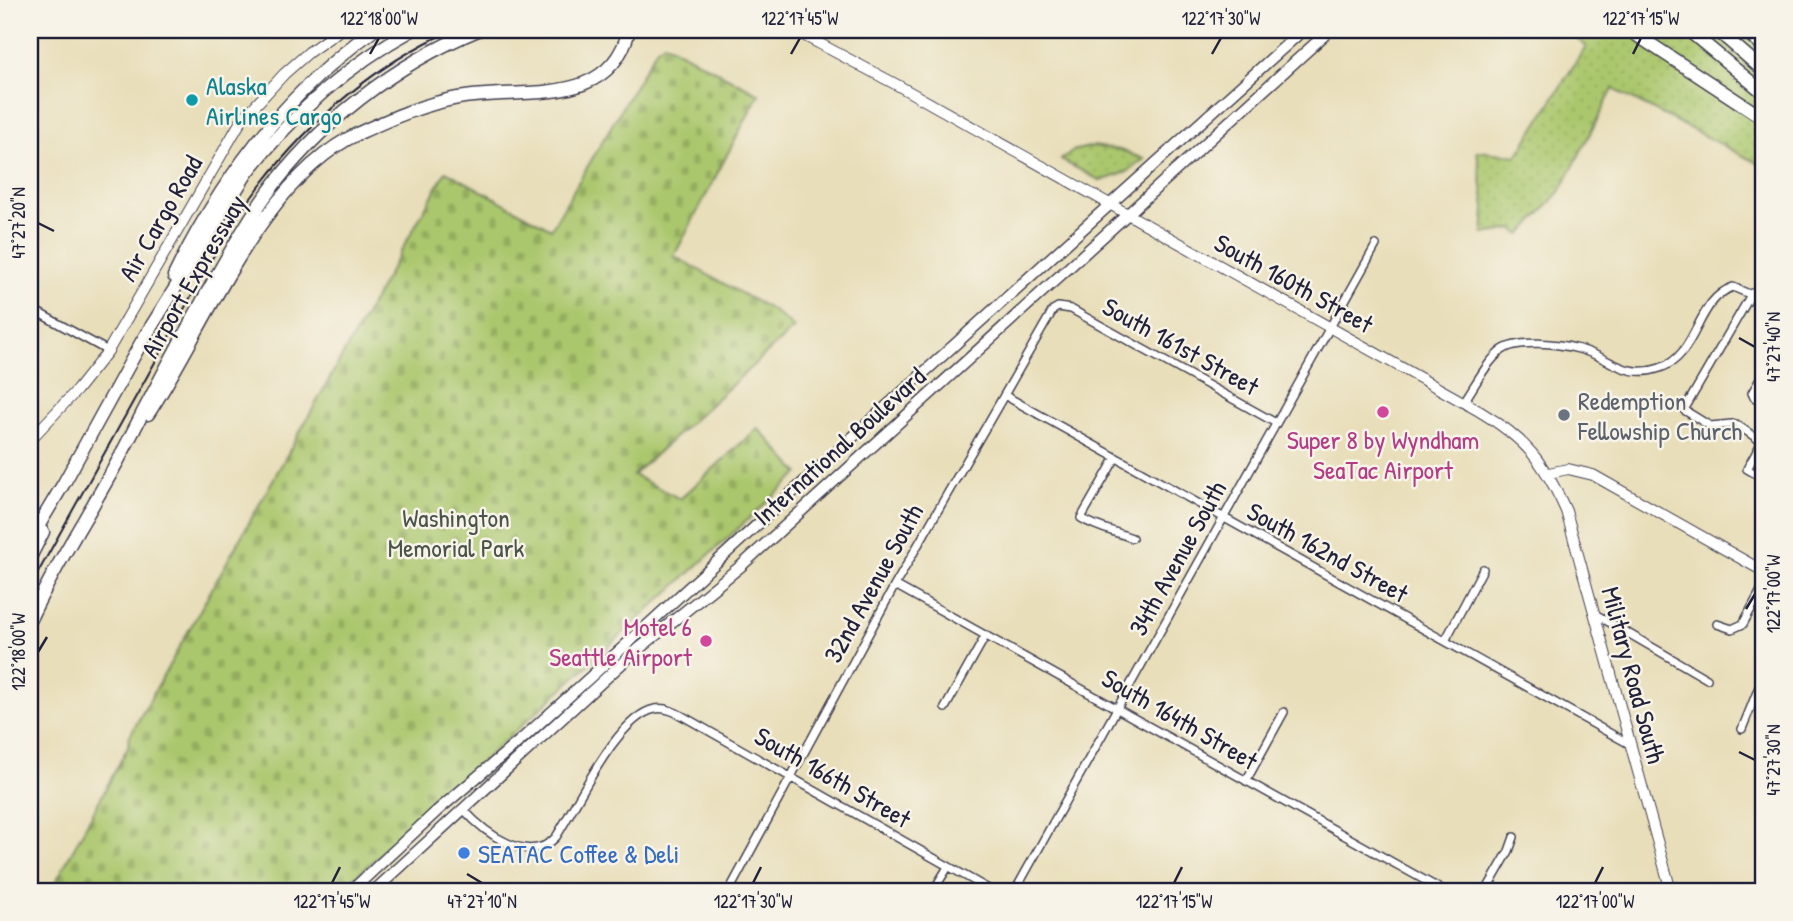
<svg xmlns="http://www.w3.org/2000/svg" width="1793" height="921" viewBox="0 0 1793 921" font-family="'Patrick Hand',sans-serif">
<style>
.grass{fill:url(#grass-dots);stroke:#667454;stroke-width:2}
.cemetery{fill:url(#cemetery-stones);stroke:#667454;stroke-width:2}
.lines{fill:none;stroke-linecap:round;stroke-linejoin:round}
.street-casing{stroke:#403e4e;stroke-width:10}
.secondary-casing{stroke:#403e4e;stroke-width:12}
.primary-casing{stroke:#403e4e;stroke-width:13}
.highway-casing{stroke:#403e4e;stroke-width:15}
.street{stroke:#fff;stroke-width:7}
.secondary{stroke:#fff;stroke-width:10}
.primary{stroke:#fff;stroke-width:10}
.highway{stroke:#fff;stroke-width:12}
.tram{stroke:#22223b;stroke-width:2}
.ticks{fill:none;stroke:#22223b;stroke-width:2.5}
.culture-dot{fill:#0f9aa8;stroke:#f7f3e8;stroke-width:2.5}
.hotel-dot{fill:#d1479c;stroke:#f7f3e8;stroke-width:2.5}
.worship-dot{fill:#6b7280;stroke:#f7f3e8;stroke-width:2.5}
.shop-dot{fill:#3f7fe0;stroke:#f7f3e8;stroke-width:2.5}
.labels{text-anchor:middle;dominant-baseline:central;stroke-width:5;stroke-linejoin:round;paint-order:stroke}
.culture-label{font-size:26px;fill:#0d838f;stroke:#f7f3e8;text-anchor:start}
.street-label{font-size:26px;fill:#22223b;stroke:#f7f3e8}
.worship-label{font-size:26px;fill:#5b616d;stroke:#f7f3e8;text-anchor:start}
.hotel-label{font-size:26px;fill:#b23c85;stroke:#f7f3e8}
.park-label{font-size:26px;fill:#4b544a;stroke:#f7f3e8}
.shop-label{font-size:26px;fill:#366cbe;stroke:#f7f3e8;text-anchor:start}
.neatline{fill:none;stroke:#22223b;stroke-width:2.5}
.ticks-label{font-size:18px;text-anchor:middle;fill:#22223b}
</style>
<defs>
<pattern id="grass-dots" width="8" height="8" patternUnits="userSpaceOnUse" patternTransform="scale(1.75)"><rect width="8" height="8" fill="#abc76d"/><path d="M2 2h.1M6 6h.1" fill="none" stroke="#93ab5f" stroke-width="1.8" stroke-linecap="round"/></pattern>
<pattern id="cemetery-stones" width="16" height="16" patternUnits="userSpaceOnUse" patternTransform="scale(1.75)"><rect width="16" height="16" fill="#abc76d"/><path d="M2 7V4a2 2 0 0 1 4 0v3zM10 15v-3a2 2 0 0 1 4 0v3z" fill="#93ab5f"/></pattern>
</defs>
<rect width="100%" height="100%" fill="#f7f3e8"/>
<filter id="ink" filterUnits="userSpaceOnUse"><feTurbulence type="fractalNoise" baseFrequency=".0143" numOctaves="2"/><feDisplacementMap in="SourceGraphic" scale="14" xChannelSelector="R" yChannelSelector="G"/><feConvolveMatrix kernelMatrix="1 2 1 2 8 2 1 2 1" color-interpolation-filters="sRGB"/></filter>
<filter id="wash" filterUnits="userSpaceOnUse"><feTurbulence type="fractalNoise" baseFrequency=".00686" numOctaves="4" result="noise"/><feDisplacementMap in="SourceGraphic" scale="28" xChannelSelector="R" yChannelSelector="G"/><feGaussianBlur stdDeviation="1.57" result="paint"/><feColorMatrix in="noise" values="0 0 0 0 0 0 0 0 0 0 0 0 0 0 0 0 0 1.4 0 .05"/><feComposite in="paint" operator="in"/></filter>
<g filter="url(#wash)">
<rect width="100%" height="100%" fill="#e8deb9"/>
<path class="grass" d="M1565 30H1763V166L1613 89 1560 192 1521 235 1514 229 1483 234 1485 208 1477 151 1517 156 1586 46Z
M1093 146 1120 150 1144 159 1127 172 1101 181 1061 160 1072 151Z"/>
<path class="cemetery" d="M664 43 759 94 674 256 775 312 794 328 633 475 680 499 758 428 799 473 340 891H51L128 747 129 737 446 171 551 229 657 48Z"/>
</g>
<g filter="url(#ink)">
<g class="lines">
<defs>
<path id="street" d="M1752 293 1684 410 1710 426 1732 424 1739 426 1762 442 1747 469 1763 478
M30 308 108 351
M1763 374 1752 393 1754 397 1763 404
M1004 395 1631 745
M1463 403C1475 386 1485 364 1501 351 1517 338 1560 344 1579 349 1610 357 1625 380 1660 368 1699 355 1695 300 1733 287L1763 300
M1115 459 1081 518C1097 528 1114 531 1132 538
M895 585 1444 891
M1595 614 1707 679
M1717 624 1732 629 1743 624 1763 587
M1445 641 1483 569
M945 708 986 635
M1742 729 1763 677
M1246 781 1284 712
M464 810C484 832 529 867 556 837 577 805 617 716 655 709 667 707 677 713 686 718L992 891
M729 891 895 585 1053 310 1058 307 1071 309 1276 423
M933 891 948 867
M1015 891 1376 245
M1486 891 1509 851 1514 837"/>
<path id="secondary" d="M794 30 899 86 1479 411C1526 439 1544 462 1566 511L1671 891
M30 440 77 390 108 351 241 121 284 74 309 52 340 30
M1549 473 1568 469 1593 475 1763 571"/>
<path id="primary" d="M351 891 437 811 523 738 650 623 878 414 1303 30
M374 891 630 656 741 566 1330 30"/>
<path id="highway" d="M1629 30 1763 118
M1688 30 1763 92
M1717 30 1763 70
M1745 30 1763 47
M174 276C221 179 286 93 374 30
M148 414C206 327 260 180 359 133 390 119 423 104 458 98 521 86 609 111 629 30
M30 540 64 483 141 343 246 174C292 115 346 66 412 30
M30 557 43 532
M30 619C56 563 91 511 120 457 148 402 177 347 207 293 225 261 243 228 264 198 317 124 395 64 478 30"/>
</defs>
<use href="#street" class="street-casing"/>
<use href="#secondary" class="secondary-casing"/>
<use href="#primary" class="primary-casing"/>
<use href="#highway" class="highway-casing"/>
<use href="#street" class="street"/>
<use href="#secondary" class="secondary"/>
<use href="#primary" class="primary"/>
<use href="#highway" class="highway"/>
<path class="tram" d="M30 587C73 510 116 432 159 355 191 298 220 237 260 186 311 120 375 65 452 30"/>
</g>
</g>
<path class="ticks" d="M370 54 379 38M791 54 800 38M1212 54 1221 38M1633 54 1641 38M38 223 54 231M1739 338 1755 347M1746 609 1755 594M38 652 47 637M1739 752 1755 760M467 874 482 883M332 883 340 867M753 883 761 867M1174 883 1182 867M1595 883 1603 867"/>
<circle class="culture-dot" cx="192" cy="100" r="7"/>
<g class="hotel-dot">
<circle cx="1383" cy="412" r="7"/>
<circle cx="706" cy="641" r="7"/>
</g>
<circle class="worship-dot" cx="1564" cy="415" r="7"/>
<circle class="shop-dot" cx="464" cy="853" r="7"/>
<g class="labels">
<g class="culture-label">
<text x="206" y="85">Alaska<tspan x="206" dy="30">Airlines Cargo</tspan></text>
</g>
<g class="street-label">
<text transform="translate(160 218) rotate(-60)">Air Cargo Road</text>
<text transform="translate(193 276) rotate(-60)">Airport Expressway</text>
<text transform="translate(1294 283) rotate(29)">South 160th Street</text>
<text transform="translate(1181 346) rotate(29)">South 161st Street</text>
<text transform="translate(839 446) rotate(-42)">International Boulevard</text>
<text transform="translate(1328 552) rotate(29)">South 162nd Street</text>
<text transform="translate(1177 558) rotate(-61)">34th Avenue South</text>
<text transform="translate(873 583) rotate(-61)">32nd Avenue South</text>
<text transform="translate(1634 675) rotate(75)">Military Road South</text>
<text transform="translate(1180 719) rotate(30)">South 164th Street</text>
<text transform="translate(833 777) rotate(30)">South 166th Street</text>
</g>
<g class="worship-label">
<text x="1578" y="400">Redemption<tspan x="1578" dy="30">Fellowship Church</tspan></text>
</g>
<g class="hotel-label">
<text x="1383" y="439">Super 8 by Wyndham<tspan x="1383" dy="30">SeaTac Airport</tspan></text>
<text x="692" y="626" text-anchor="end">Motel 6<tspan x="692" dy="30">Seattle Airport</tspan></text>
</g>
<g class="park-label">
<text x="456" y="517">Washington<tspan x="456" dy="30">Memorial Park</tspan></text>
</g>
<g class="shop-label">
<text x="478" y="853">SEATAC Coffee &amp; Deli</text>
</g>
</g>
<rect width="1793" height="921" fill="none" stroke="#f7f3e8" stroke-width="77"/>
<rect x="38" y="38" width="1717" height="845" class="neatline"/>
<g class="ticks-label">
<text x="379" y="25">122°18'00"W</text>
<text x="800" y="25">122°17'45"W</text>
<text x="1221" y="25">122°17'30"W</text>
<text x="1641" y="25">122°17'15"W</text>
<text transform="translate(19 223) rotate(-90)" y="6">47°27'20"N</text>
<text transform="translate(1774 347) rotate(-90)" y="6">47°27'40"N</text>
<text transform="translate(1774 594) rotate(-90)" y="6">122°17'00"W</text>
<text transform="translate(19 652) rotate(-90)" y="6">122°18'00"W</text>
<text transform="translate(1774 760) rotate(-90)" y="6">47°27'30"N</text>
<text x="332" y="908">122°17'45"W</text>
<text x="482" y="908">47°27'10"N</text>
<text x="753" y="908">122°17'30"W</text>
<text x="1174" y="908">122°17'15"W</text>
<text x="1595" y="908">122°17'00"W</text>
</g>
</svg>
